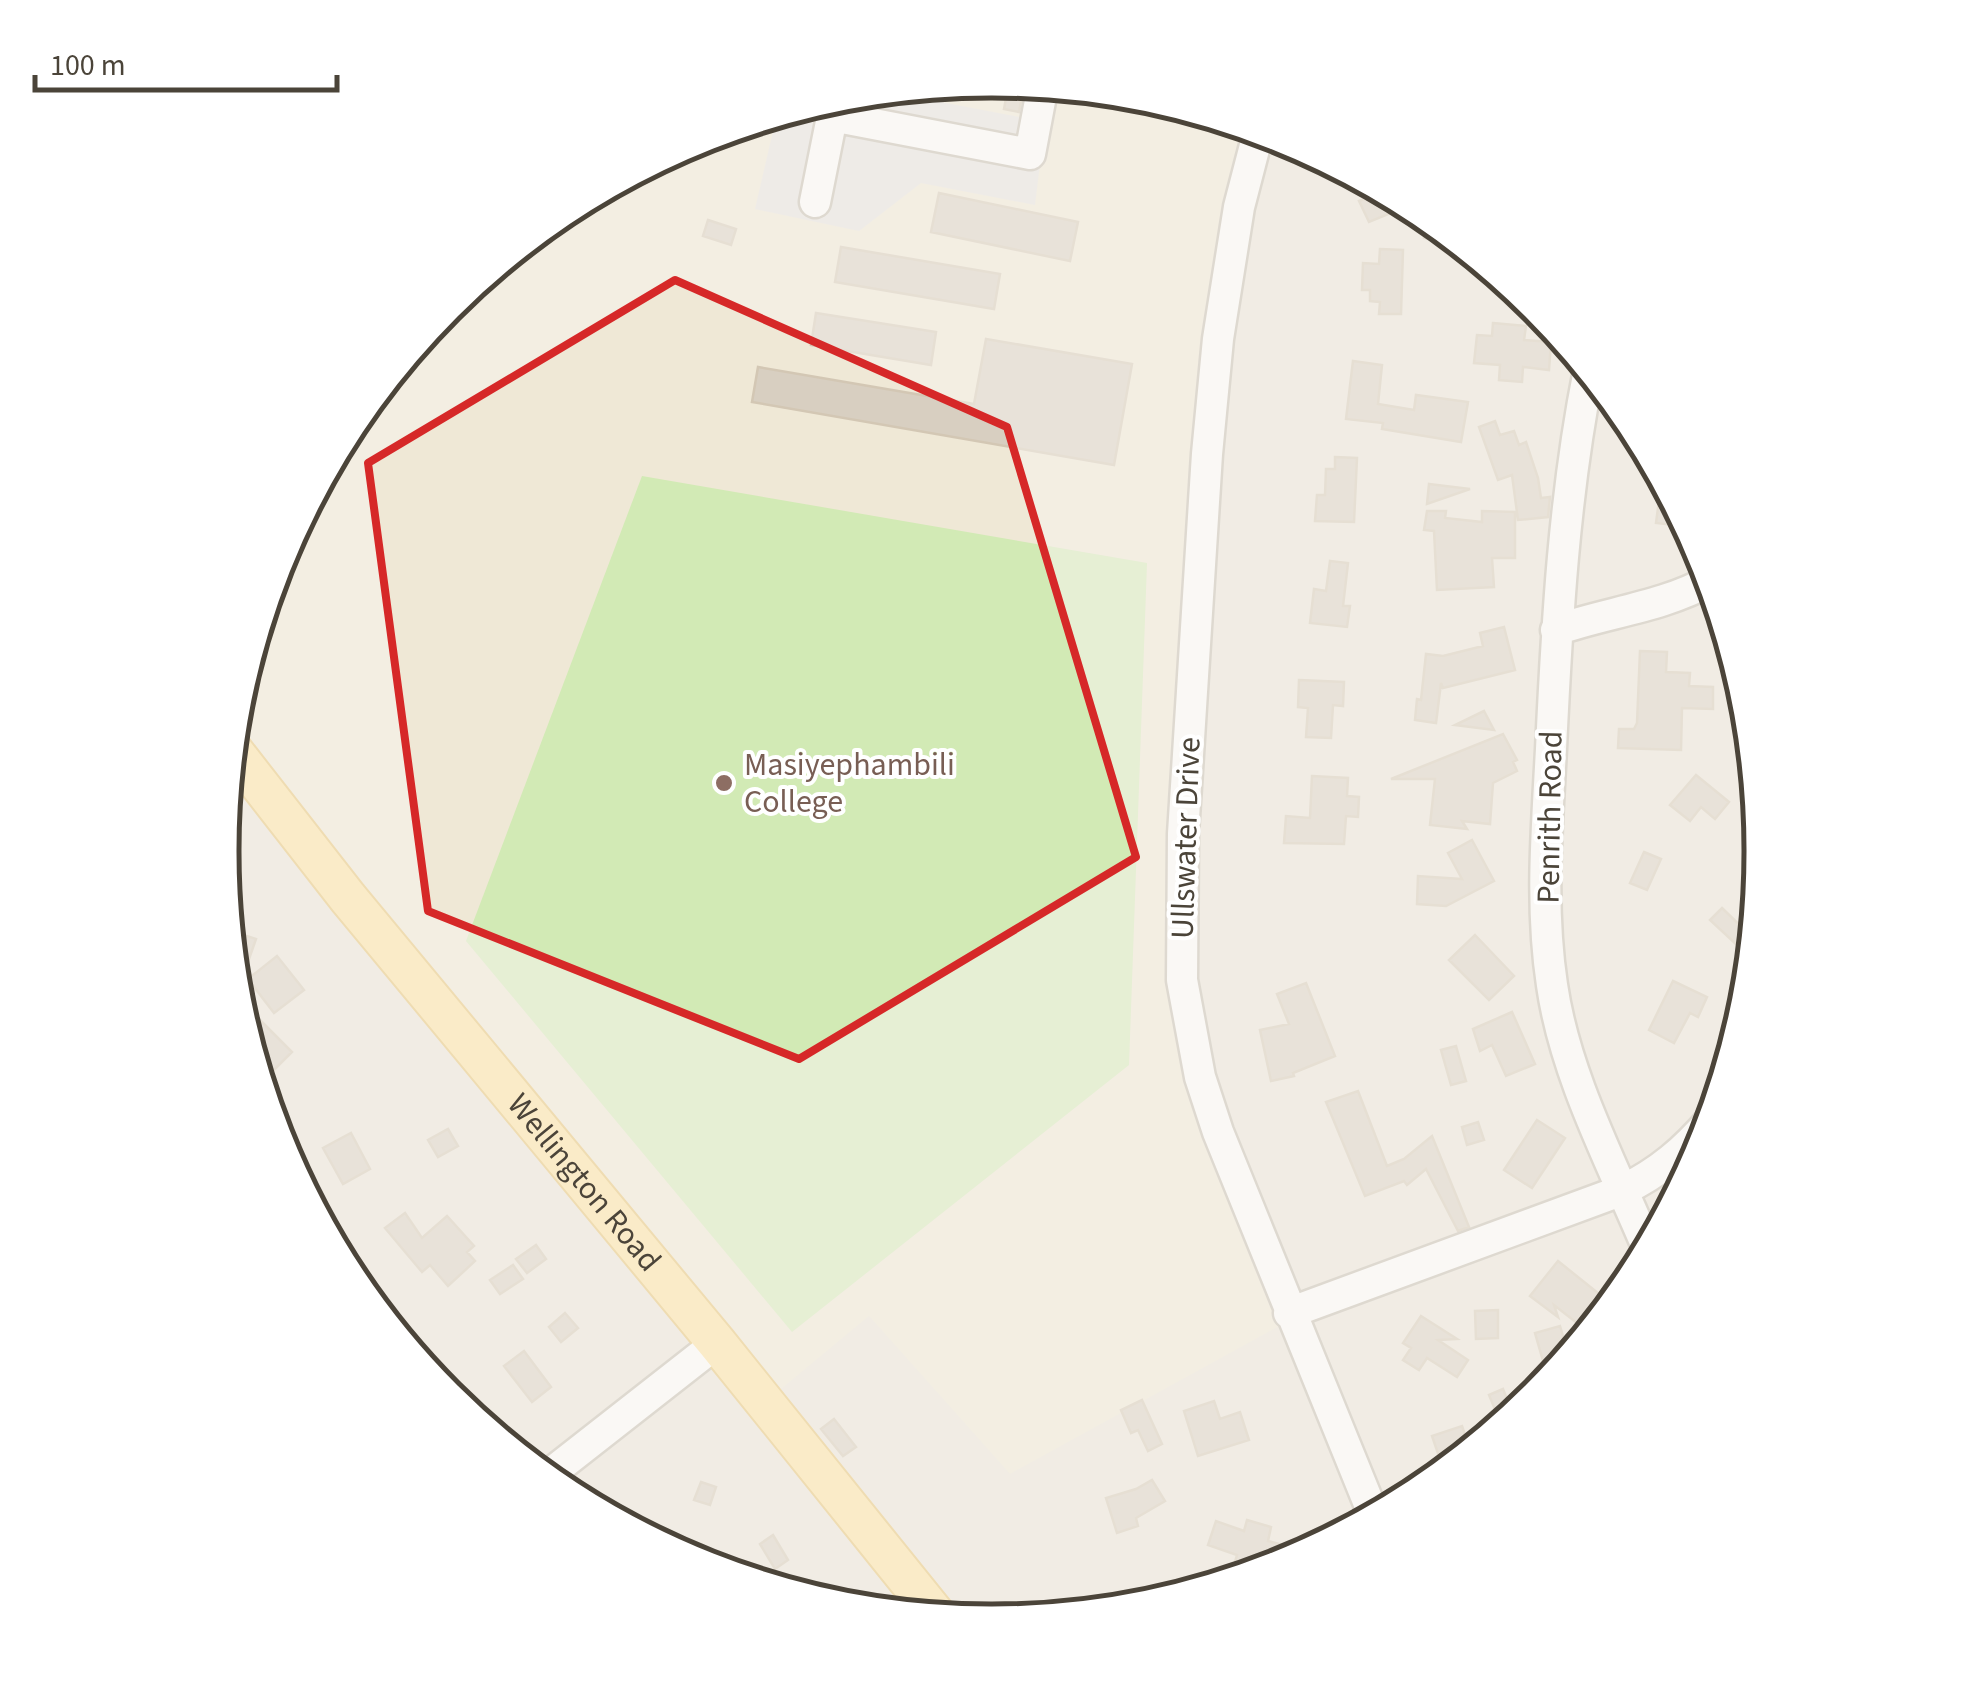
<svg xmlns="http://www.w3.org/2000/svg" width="1983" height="1701" viewBox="0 0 1983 1701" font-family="'Source Sans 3',sans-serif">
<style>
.residential{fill:#eae5da}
.education{fill:#efe8d6}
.green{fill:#d2eab5}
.parking{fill:#e5e3e0}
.building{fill:#d8cfc1;stroke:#d3c7b4;stroke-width:2.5}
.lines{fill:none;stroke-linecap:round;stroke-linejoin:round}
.minor-casing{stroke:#c2bbae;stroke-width:35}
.major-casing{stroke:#e6c16a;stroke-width:42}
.minor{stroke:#fff;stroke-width:30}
.major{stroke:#ffe39c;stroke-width:38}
.marked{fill:none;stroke:#d62828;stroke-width:8;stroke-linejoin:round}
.education-dot{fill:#8d6e63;stroke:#fff;stroke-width:4}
.labels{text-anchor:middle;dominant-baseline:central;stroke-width:8;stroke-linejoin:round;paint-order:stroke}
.education-label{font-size:32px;fill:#785e54;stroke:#fff;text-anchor:start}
.street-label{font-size:32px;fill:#4b4439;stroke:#fff}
.rim{fill:none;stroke:#4b4439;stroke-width:5}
</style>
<rect width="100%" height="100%" fill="#f6f3ec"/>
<path class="residential" d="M224 851a768 768 0 1 1 1536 0a768 768 0 1 1-1536 0Z"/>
<path class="education" d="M992 80 1142 95 1253 129 1172 976 1283 1324 1010 1474 869 1316 774 1395 232 734 236 700 280 555 351 422 447 305 564 210 697 138 842 95Z"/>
<path class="green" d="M642 476 1147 563 1129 1065 792 1332 466 941Z"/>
<path class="parking" d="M883 91 1045 122 1035 205 921 183 859 231 755 209 777 114 842 95Z"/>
<path class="building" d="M988 80 1003 83 1001 98 948 89V84Z
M1008 88 1023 91 1019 112 1004 109Z
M1383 191 1410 205 1369 222 1359 201Z
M939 193 1078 222 1070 261 931 232Z
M1429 217 1438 225 1465 247 1424 238Z
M708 220 736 229 731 245 703 236Z
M841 247 1000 274 994 309 835 282Z
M1380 249 1403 250 1401 314H1379L1380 302 1370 301V290H1362L1363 263 1379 264Z
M816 313 936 332 931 365 811 345Z
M1493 323 1526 326 1524 340 1551 342 1549 370 1523 367 1522 382 1499 380 1500 365 1474 363 1477 335 1492 336Z
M986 339 1132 364 1114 465 752 402 758 367 974 404Z
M1353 361 1382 365 1378 404 1414 410 1416 395 1468 402 1461 442 1382 429 1383 423 1346 419Z
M1495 421 1500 435 1514 431 1519 445 1526 442 1538 478 1541 498 1550 497 1548 517 1518 520 1512 475 1498 480 1479 427Z
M1335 457 1357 458 1354 522 1315 521 1317 495H1325L1326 469H1335Z
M1662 478 1677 506 1674 525 1656 523Z
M1429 484 1470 489 1427 504Z
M1427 511H1446L1445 518 1482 522V511L1515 512V558H1492L1494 587 1437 590 1434 531 1424 530Z
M1330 561 1348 563 1343 606H1350L1347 627 1310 623 1314 589 1326 591Z
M1504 627 1515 670 1443 688 1441 683 1436 723 1415 720 1417 699 1421 700 1426 654 1443 656 1483 646 1480 633Z
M1640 651 1667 652 1666 672 1690 673 1689 686 1713 687V709L1682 708 1681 750 1618 748 1619 729H1634L1637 723Z
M1299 680 1344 682 1343 706 1333 705 1331 738 1306 737 1308 708 1298 707Z
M1484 711 1494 730 1455 725Z
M1503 734 1517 760 1513 762 1517 771 1493 783 1490 824 1462 821 1467 829 1430 825 1435 779H1391Z
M1696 775 1729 802 1715 819 1701 807 1690 821 1670 805Z
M1312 776 1348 778 1347 796 1359 797 1358 817 1346 816 1344 844 1284 843 1286 816 1310 818Z
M1472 840 1494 881 1446 906 1417 904 1418 876 1462 879 1448 853Z
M1644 852 1661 859 1647 890 1630 883Z
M1722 908 1753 938 1751 958 1710 920Z
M229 930 256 939 248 962 231 957Z
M1475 935 1514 976 1489 1000 1449 960Z
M277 956 304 990 274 1013 248 979Z
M1673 981 1707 997 1698 1017 1690 1013 1674 1043 1649 1030Z
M1306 983 1335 1056 1293 1073 1294 1076 1271 1081 1260 1030 1289 1024 1277 994Z
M1512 1012 1535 1064 1506 1076 1492 1045 1480 1051 1473 1029Z
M259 1019 292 1052 261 1083 245 1032Z
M1456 1046 1466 1081 1451 1085 1441 1050Z
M1358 1091 1387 1166 1404 1159 1432 1136 1469 1227 1458 1231 1426 1169 1407 1185 1404 1181 1365 1196 1326 1102Z
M1537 1120 1565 1138 1532 1188 1504 1170Z
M1478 1122 1484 1140 1467 1145 1462 1127Z
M448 1129 458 1146 438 1157 428 1140Z
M351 1133 370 1169 343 1184 323 1148Z
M405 1213 422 1238 447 1216 474 1246 467 1252 475 1261 448 1286 430 1265 422 1272 385 1228Z
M536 1245 546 1259 527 1273 516 1259Z
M1558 1261 1609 1302 1586 1330 1554 1305 1558 1317 1530 1296Z
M513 1265 523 1279 500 1294 490 1280Z
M1498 1310V1338L1476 1339 1475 1311Z
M565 1313 578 1328 561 1342 549 1327Z
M1421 1316 1457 1339 1438 1340 1468 1360 1457 1377 1427 1358 1419 1370 1403 1360 1411 1348 1403 1343Z
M1560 1326 1568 1353 1548 1378 1535 1333Z
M524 1351 551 1387 532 1402 504 1366Z
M1503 1389 1513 1414 1501 1424 1489 1395Z
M1142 1400 1162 1444 1148 1451 1138 1430 1131 1433 1121 1410Z
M1214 1401 1220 1419 1240 1412 1249 1440 1198 1456 1184 1411Z
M834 1419 856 1447 843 1456 821 1429Z
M1462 1426 1470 1450 1444 1471 1432 1436Z
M1152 1480 1165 1501 1136 1518 1138 1526 1117 1533 1106 1498 1136 1489Z
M701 1482 716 1487 710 1505 694 1500Z
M1247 1520 1271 1527 1268 1541 1294 1548 1291 1560 1286 1563 1230 1579 1237 1555 1208 1545 1216 1521 1244 1531Z
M773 1535 788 1560 775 1569 760 1544Z"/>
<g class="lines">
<defs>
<path id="minor" d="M832 116 1030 154 1043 85
M1259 130 1239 207 1218 339 1207 454 1183 834 1182 980 1200 1077 1218 1132 1374 1516
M815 202 836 97
M1589 370C1564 495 1557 621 1551 749 1547 826 1540 907 1552 985 1565 1076 1613 1165 1648 1249
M1556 630C1608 612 1663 607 1711 580
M1289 1313 1623 1190C1660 1172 1685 1150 1711 1120
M546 1477 717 1343"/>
<g id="major">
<path id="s1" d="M231 748 348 898 717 1343 936 1615"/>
</g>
</defs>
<use href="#minor" class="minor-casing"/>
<use href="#major" class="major-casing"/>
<use href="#minor" class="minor"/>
<use href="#major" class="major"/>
</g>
<path d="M0 0H1983V1701H0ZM675 280 1007 427 1136 857 799 1059 428 911 368 463Z" fill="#f6f3ec" fill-opacity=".55" fill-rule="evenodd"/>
<path class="marked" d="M675 280 1007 427 1136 857 799 1059 428 911 368 463Z"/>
<circle class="education-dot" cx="724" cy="783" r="10"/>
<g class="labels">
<g class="education-label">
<text x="744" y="765">Masiyephambili<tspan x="744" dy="37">College</tspan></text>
</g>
<g class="street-label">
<text transform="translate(1550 817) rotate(-89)">Penrith Road</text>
<text transform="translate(1186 838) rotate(-88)">Ullswater Drive</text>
<text stroke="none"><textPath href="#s1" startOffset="560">Wellington Road</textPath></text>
</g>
</g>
<path d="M0 0H1983V1701H0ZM991 98H992A752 752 0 0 1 1744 850V852A752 752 0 0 1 992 1604H991A752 752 0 0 1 239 852V850A752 752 0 0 1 991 98Z" fill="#fff" fill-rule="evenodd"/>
<path class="rim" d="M991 98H992A752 752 0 0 1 1744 850V852A752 752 0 0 1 992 1604H991A752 752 0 0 1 239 852V850A752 752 0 0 1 991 98Z"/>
<path d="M35 75v15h302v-15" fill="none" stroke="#4b4439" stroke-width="5"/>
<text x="50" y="75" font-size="30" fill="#4b4439" stroke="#ffffff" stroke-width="8" paint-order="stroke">100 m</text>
</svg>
